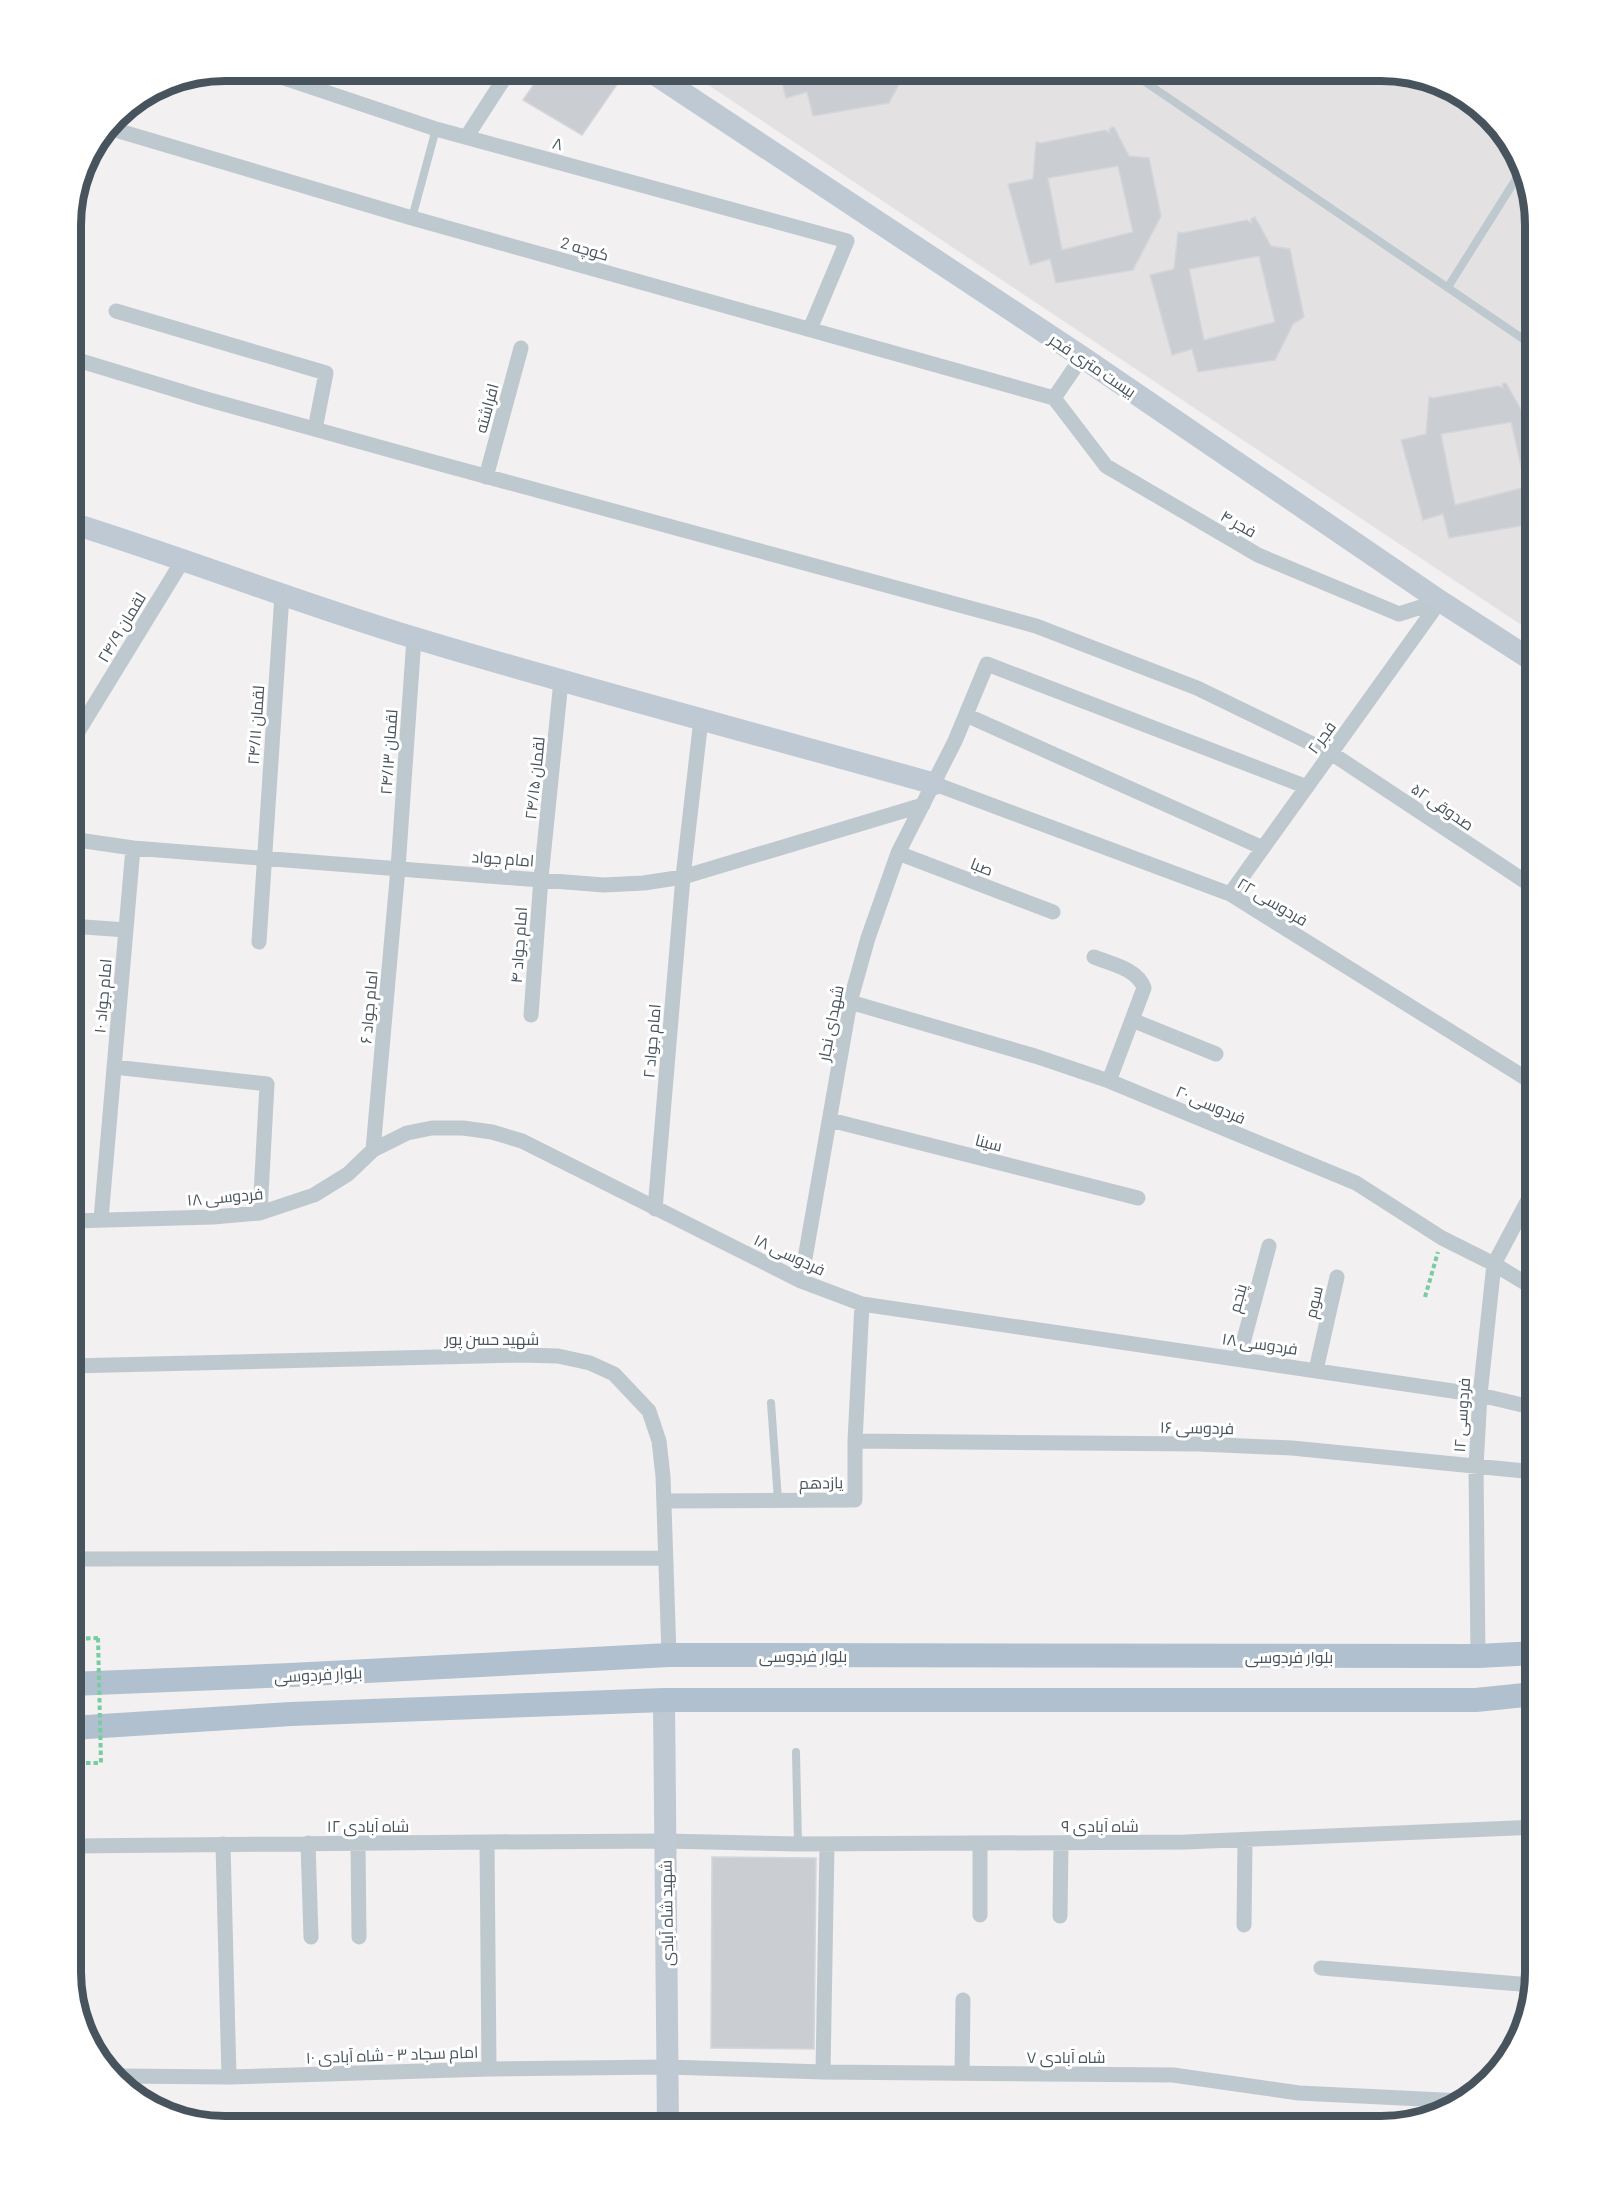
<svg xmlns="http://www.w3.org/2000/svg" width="1606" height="2197" viewBox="0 0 1606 2197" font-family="Barlow,Cairo,sans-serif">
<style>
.education{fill:#e3e1e2}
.building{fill:#cacdd2;stroke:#d4d6db;stroke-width:1.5;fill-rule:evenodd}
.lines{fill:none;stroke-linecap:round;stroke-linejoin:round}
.path{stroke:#77cda1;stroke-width:4;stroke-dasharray:4.5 3;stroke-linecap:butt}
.lane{stroke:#bec8cf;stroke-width:8}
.street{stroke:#bec8cf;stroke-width:15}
.secondary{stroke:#bec9d3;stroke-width:22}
.primary{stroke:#b0c0ce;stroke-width:24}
.path-bridge{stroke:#77cda1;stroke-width:4;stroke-dasharray:4.5 3;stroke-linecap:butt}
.labels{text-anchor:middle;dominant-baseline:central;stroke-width:6;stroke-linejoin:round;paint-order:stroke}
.street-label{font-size:16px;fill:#48545d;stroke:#fff}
.rim{fill:none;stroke:#48545d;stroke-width:8}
</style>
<rect width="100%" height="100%" fill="#f2f0f0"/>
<path class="education" d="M687 71H1390L1458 91 1515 148 1535 225V634Z"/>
<path class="building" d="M543 71H599L618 83 582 135 523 100Z
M779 71H816L818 83 867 71H906L889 103 813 116 807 92 786 98Z
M1114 127 1129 156 1149 158 1161 216 1133 270 1056 283 1050 259 1030 265 1008 184 1033 179 1036 142 1041 143 1105 130 1110 133 1109 129ZM1118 166 1133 232 1062 250 1048 178Z
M1255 217 1271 246 1290 249 1304 317 1293 324 1275 360 1198 372 1192 349 1172 355 1150 275 1174 269 1178 232 1182 233 1247 220 1251 223V219ZM1259 256 1275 322 1204 340 1189 269Z
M1506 383 1522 411 1536 413V506L1526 525 1449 538 1443 514 1423 520 1401 440 1426 434 1429 397 1433 398 1498 386 1503 388 1502 384ZM1511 422 1526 487 1455 505 1441 434Z
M712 1857 816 1858 814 2049 711 2048Z"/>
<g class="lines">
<path class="path" d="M1425 1297 1438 1252
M71 1639 98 1638
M71 1763H101"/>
<path class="lane" d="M1129 71 1535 347
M412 218 436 129
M1448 287 1521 171
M771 1403 778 1500
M796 1752 798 1844"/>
<path class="street" d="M263 71 436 129 847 241 810 329
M109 128 412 218 1054 398
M467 136 509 71
M116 311 326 373 315 429
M71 358 206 399 426 460 1036 626 1197 688 1331 753 1535 888
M1054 398 1106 466 1258 555 1399 614 1440 601
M1054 398 1082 357
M486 477 521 348
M966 715 1263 848
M71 743 183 560
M935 784 1230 894 1535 1084
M71 839 133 848 604 885 644 883 683 877 923 805
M898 853 1053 912
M1230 894 1440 601
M71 926 126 930
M259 942 282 595
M1094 957C1111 964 1138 969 1144 988L1109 1081
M850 1002 1035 1056 1109 1081 1356 1183 1442 1238 1494 1264 1535 1289
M531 1015 541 878 561 681
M1132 1020 1216 1054
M114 1067 267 1084 260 1213
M830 1120 1138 1198
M373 1150 398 868 414 638
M655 1209 683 877 701 719
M101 1219 133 848
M71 1221 213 1217 260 1213 314 1195 348 1174 373 1150 407 1133 432 1128H463L492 1132 522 1141 801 1281 862 1304 1480 1395 1535 1408
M801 1281 850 1002 868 938 898 853 955 741 987 664 1307 787
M1239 1358 1269 1246
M71 1366 521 1355 558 1356 590 1363 614 1374 649 1411 659 1441 663 1476 669 1655
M1316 1370 1337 1277
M855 1441 1199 1444 1292 1448 1535 1472
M664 1501 855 1500V1441L862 1304
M71 1559 665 1558
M1478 1656 1476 1466 1480 1395 1494 1264 1535 1187
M487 1842 489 2069
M308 1843 311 1937
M358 1843 359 1937
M223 1844 229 2077
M71 1846 487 1842 665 1841 798 1844 1186 1842 1535 1827
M980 1915V1844
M1060 1916 1061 1843
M1244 1925 1245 1840
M1321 1968 1532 1985
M823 2072 827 1844
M962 2073 963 2000
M119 2076 229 2077 489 2069 667 2067 823 2072 1173 2075 1299 2093 1463 2101"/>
<path class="secondary" d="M650 71 1082 357 1440 601 1535 662
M71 523C186 559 299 603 415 638 587 690 762 735 935 784
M664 1700 668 2126"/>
<path class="primary" d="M71 1684 291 1675 669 1655 1478 1656 1535 1653
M71 1728 291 1714 664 1700H1476L1535 1694"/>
<path class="path-bridge" d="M98 1638 101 1763"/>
</g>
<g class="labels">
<g class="street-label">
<text transform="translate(558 143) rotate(15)">۸</text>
<text transform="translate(585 248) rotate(16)">کوچه 2</text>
<text transform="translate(1093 365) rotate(34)">بیست متری فجر</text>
<text transform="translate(486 408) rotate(-75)">افراشته</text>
<text transform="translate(1239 523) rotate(30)">فجر ۴</text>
<text transform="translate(121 627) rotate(-59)">لقمان ۲۴/۹</text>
<text transform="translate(255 725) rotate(-86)">لقمان ۲۴/۱۱</text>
<text transform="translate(1321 737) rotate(-54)">فجر ۲</text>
<text transform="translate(388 752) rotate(-86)">لقمان ۲۴/۱۳</text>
<text transform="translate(534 778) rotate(-84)">لقمان ۲۴/۱۵</text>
<text transform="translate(1443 806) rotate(34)">صدوقی ۵۲</text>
<text transform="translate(503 858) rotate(4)">امام جواد</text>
<text transform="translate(982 866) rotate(21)">صبا</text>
<text transform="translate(1273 901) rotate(31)">فردوسی ۲۲</text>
<text transform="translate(518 945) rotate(-86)">امام جواد ۴</text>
<text transform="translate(102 996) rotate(-85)">امام جواد ۱۰</text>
<text transform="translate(368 1007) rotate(-85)">امام جواد ۶</text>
<text transform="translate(830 1023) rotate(-79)">شهدای نجار</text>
<text transform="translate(651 1041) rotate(-85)">امام جواد ۲</text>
<text transform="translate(1211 1104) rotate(23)">فردوسی ۲۰</text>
<text transform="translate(989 1142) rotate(14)">سینا</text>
<text transform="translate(225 1196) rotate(-5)">فردوسی ۱۸</text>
<text transform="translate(790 1254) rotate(25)">فردوسی ۱۸</text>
<text transform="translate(1237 1298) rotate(-75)">پنجم</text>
<text transform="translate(1313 1302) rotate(-77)">سوم</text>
<text x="492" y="1338">شهید حسن پور</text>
<text transform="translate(1260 1343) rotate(8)">فردوسی ۱۸</text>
<text transform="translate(1461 1415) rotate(-86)">فردوسی ۱۲</text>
<text transform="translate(1197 1427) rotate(1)">فردوسی ۱۶</text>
<text transform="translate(821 1482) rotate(-1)">یازدهم</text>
<text x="803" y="1655">بلوار فردوسی</text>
<text x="1289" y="1656">بلوار فردوسی</text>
<text transform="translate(318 1674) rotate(-3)">بلوار فردوسی</text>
<text x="368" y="1825">شاه آبادی ۱۲</text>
<text x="1100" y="1825">شاه آبادی ۹</text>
<text transform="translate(666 1913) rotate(-91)">شهید شاه آبادی</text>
<text transform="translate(392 2054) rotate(-2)">امام سجاد ۳ - شاه آبادی ۱۰</text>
<text x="1066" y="2056">شاه آبادی ۷</text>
</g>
</g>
<path d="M0 0H1606V2197H0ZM225 81H1381A144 144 0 0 1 1525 225V1972A144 144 0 0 1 1381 2116H225A144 144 0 0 1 81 1972V225A144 144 0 0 1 225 81Z" fill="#fff" fill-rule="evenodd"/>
<path class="rim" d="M225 81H1381A144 144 0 0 1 1525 225V1972A144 144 0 0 1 1381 2116H225A144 144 0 0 1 81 1972V225A144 144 0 0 1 225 81Z"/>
</svg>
